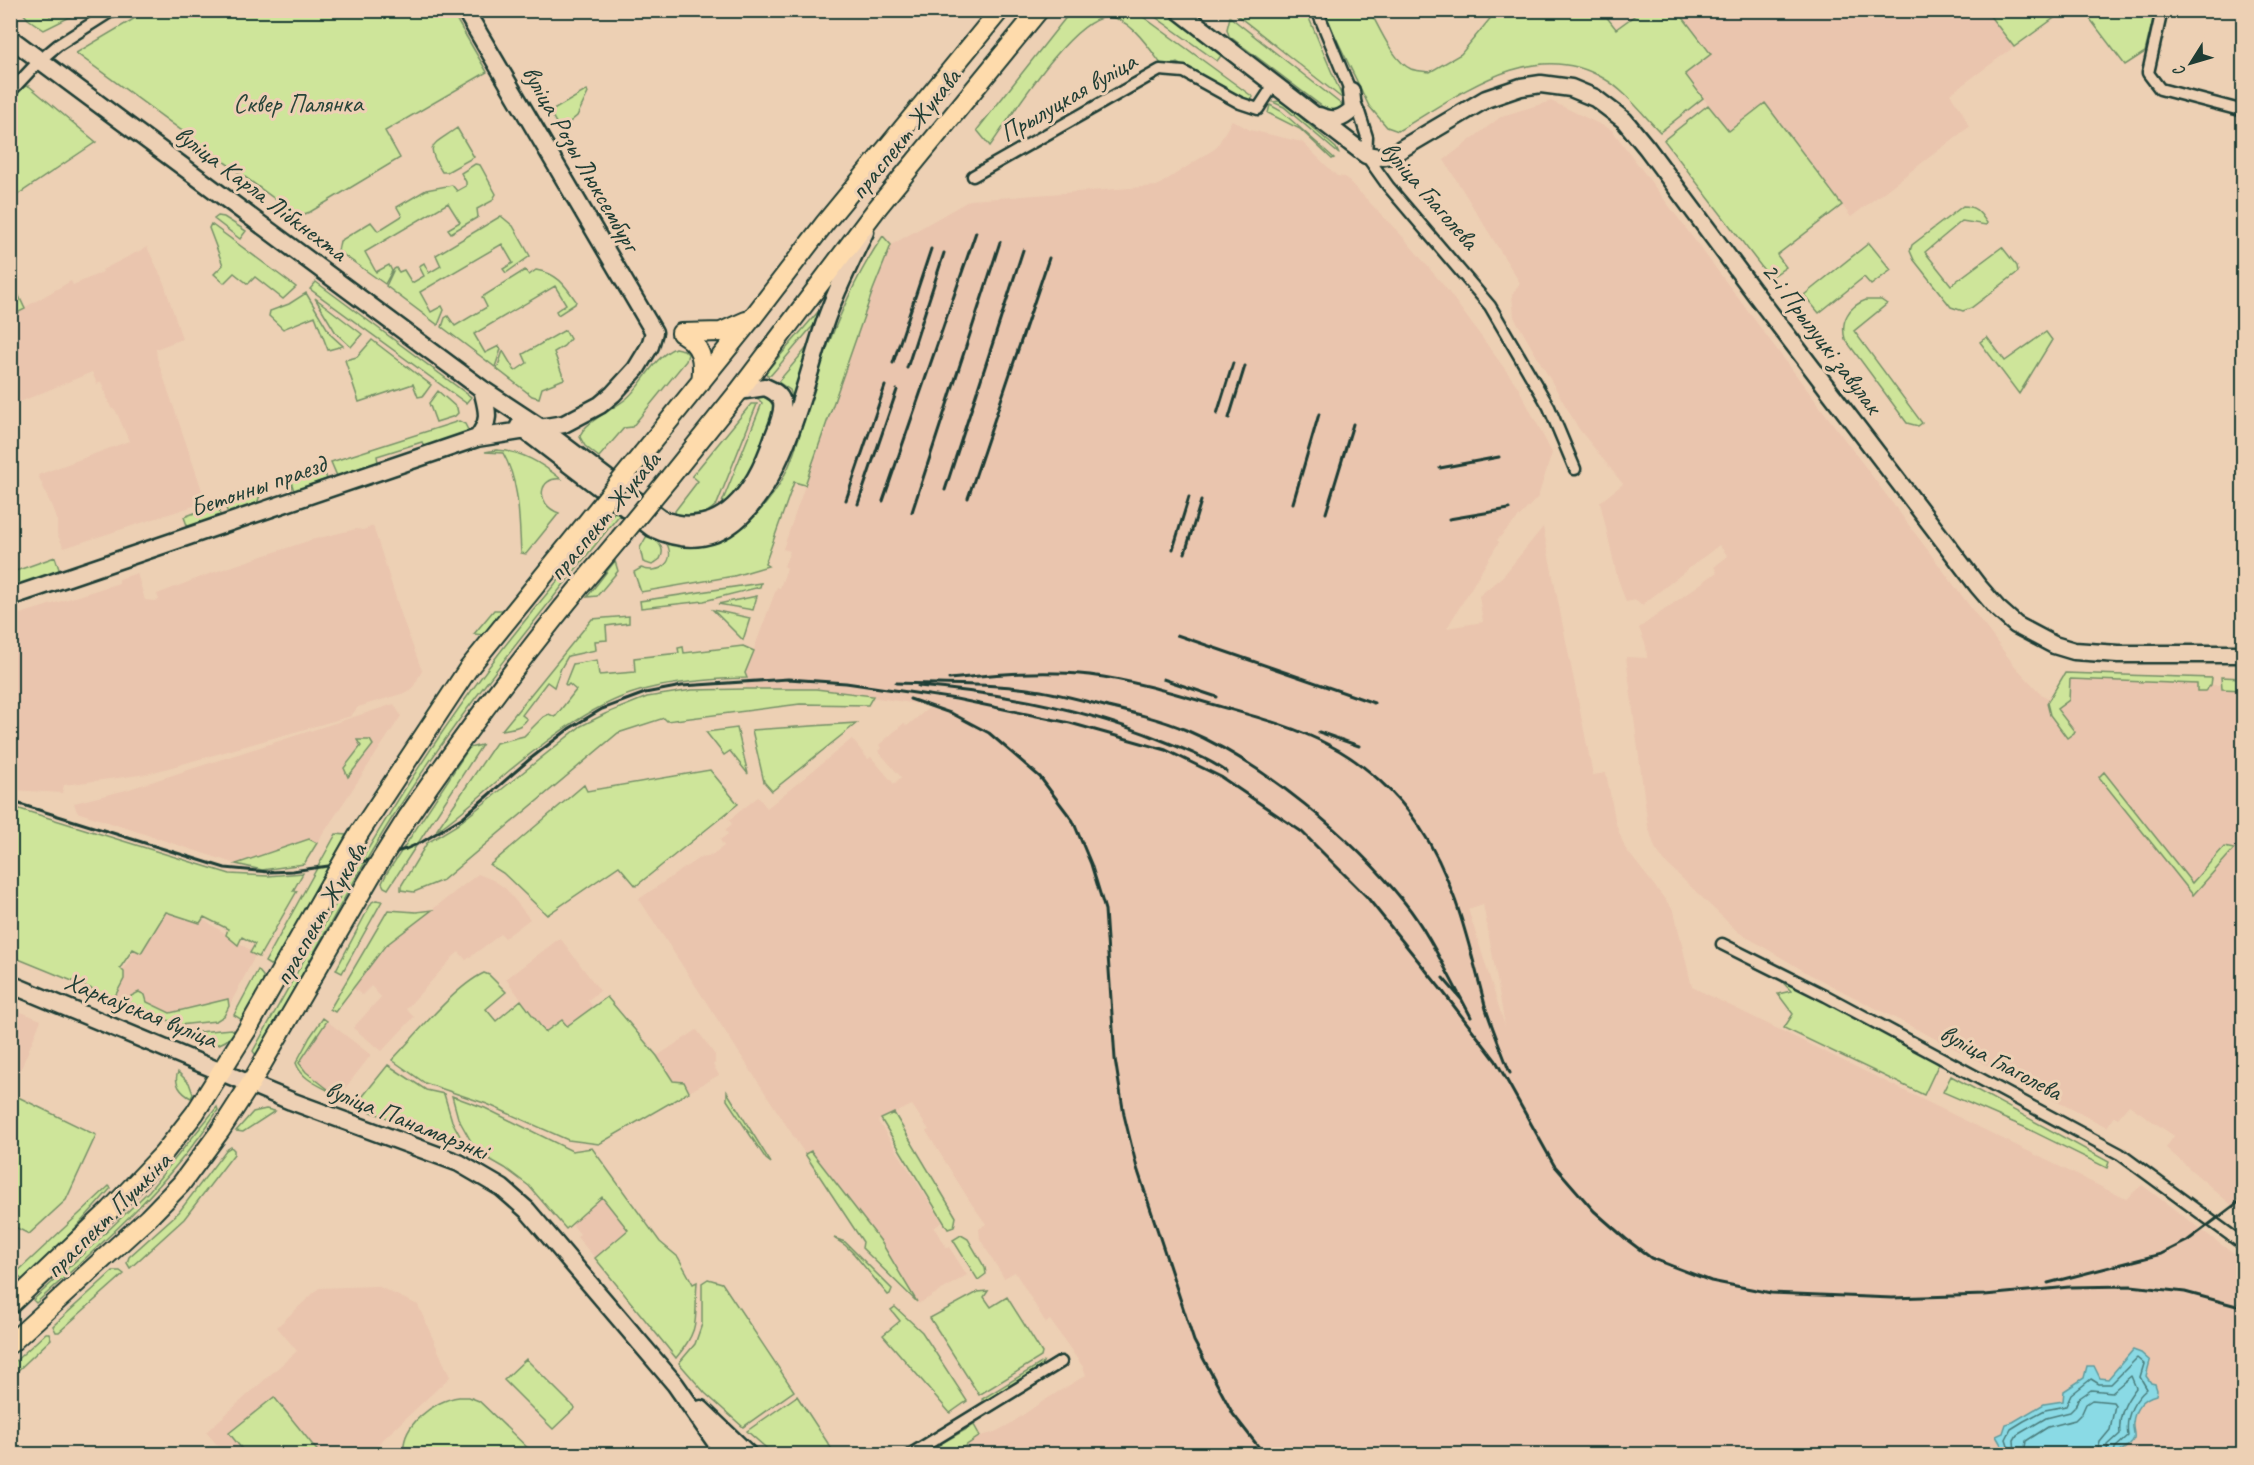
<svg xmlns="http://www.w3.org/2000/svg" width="2254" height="1465" viewBox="0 0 2254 1465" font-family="Caveat,sans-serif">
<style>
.built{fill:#eac5ae;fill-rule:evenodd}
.green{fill:#cee59a;stroke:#769167;stroke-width:1.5}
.water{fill:#8adae5;stroke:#5f9b9e;stroke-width:1.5}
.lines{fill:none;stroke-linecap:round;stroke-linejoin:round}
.shore{stroke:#4a7c7b;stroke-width:1.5}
.street-casing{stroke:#1f3d34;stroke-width:15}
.secondary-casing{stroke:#1f3d34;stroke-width:21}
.primary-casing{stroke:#1f3d34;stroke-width:22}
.street{stroke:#edd0b4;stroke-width:10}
.secondary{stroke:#edd0b4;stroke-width:16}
.primary{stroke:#fedbac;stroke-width:18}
.rail{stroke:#1f3d34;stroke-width:3}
.primary-bridge-casing{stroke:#1f3d34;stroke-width:22;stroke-linecap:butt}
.primary-bridge{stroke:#fedbac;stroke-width:18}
.labels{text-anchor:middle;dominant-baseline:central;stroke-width:6;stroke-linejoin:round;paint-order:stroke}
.street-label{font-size:26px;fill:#1f3d34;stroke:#edd0b4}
.park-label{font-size:26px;fill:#284539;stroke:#edd0b4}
</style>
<rect width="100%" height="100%" fill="#edd0b4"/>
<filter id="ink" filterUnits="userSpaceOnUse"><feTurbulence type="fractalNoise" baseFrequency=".0167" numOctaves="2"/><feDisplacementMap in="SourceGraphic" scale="12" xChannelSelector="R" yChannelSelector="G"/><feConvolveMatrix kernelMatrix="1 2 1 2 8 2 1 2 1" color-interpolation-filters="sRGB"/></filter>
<g filter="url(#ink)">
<path class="built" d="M1678 11H1986L2014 47 1950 94 1962 111 1969 127 1851 217 1765 104 1728 131 1685 74 1711 54Z
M1551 101 1612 130 2014 665 2041 694 2048 698 2069 679 2243 686V1215L2166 1148 2174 1136 2129 1105 2118 1118 2114 1116 2107 1127 1811 975 1738 932 1664 861 1655 848 1648 826 1626 657 1647 658 1646 646 1639 628 1717 572 1714 567 1728 556 1719 545 1642 605 1636 600 1626 602 1617 576 1600 502 1623 484 1579 429 1514 317 1512 295 1520 283 1444 160 1502 116Z
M1232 120 1250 130 1302 142 1337 176 1345 177 1403 237 1445 287 1518 387 1552 453 1538 497 1497 540 1499 542 1447 628 1483 622 1479 596 1504 575 1543 527 1593 775 1606 773 1616 824 1625 848 1674 911 1692 987 2126 1199 2142 1185 2243 1261V1454H953L980 1436 993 1433 1010 1424 1040 1403 1086 1375 1083 1367 1050 1320 1046 1323 1015 1272 1004 1278 980 1239 979 1229 986 1224 971 1203 926 1131 929 1130 912 1105 878 1121 942 1222 934 1228 947 1248 949 1247 967 1275 918 1304 880 1240 811 1151 805 1154 639 899 699 858 712 855 724 846 720 840 728 834 725 830 732 824 729 820 758 797 767 808 852 739 868 759 871 757 894 784 901 777 878 751 881 748 879 745 904 723 907 726 931 706 816 689H746L747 678 745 673 777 587 780 588 787 568 784 566 790 551 783 549 873 290 891 245 970 200 1157 186 1216 148ZM1483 904 1496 974 1505 1026 1468 909Z
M147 247 163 280 182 339 156 349 157 358 206 502 64 548 57 534V519L38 475 129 441 116 411 111 408 101 382 97 384 92 372 15 404 10 394V316L71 281 73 285 103 272 102 270Z
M373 526 403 620 422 671 411 691 358 707 351 716 147 774 64 785 62 793 11 790V617L119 583V579L137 573 145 600 155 601 159 600 157 594 209 574 311 540 356 529 363 530Z
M394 704 401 716 317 843 309 839 236 864 77 812 74 803 126 790Z
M478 874 495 881 506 889 530 919 505 938 501 934 466 960 459 952 455 955 406 1009 414 1017 382 1051 353 1028 381 997 371 986 362 995 353 988 385 946Z
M158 913 200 917 256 954 224 1016 216 1021 179 1025 109 992Z
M560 938 600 991 588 1000 593 1007 567 1026 545 1032 506 979Z
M11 1008 41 1020 11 1093Z
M327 1021 371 1055 338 1097 306 1072 299 1063Z
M697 1030 715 1055V1063L713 1065 719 1075 689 1092 684 1082 673 1081 657 1056Z
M602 1197 628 1230 595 1258 577 1237 580 1234 571 1223Z
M377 1286 418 1305 450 1377 376 1446 383 1454H225L206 1432 297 1351 277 1327 319 1288Z"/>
<path class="green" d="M451 10 487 72 385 131 400 158 310 212 298 216 76 53 147 11Z
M25 11H47L50 16 59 11H82L44 30 28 19 23 13Z
M1071 11H1135L1253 97 1248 102 1177 63 1164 68C1151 51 1131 17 1107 17 1071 19 1011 117 990 146L977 130Z
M1147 11H1164L1223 53 1217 61Z
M1240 11H1306L1343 99 1237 15Z
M1323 11H1370C1379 27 1393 61 1411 69 1416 71 1424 71 1430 72L1461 54 1493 15 1500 11H1530L1534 16 1542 11H1602L1616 29 1641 11H1678L1711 54 1685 74 1703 98 1660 132C1642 114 1626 91 1603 78 1532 36 1458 96 1398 131L1387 127 1369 106Z
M1986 11H2064L2014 47Z
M2084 11H2155L2145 52 2125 65Z
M1230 17 1346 108 1342 112 1330 111 1323 107 1229 36 1227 29Z
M29 86 96 142 11 199V98L22 87Z
M587 90 588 93 577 116 560 130 550 112Z
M1279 101 1285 104 1336 148 1339 154 1284 107 1273 102Z
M1765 103 1842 205 1777 255 1786 267 1770 278 1664 140 1708 105 1729 131Z
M1270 105 1281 111 1334 158 1332 159 1300 129 1268 113Z
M457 128 474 157 447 172H442C424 143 432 146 457 128Z
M475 164 480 165 496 194 492 201 477 209 478 217 451 233 448 229 460 222 448 203 365 252 376 272 389 265 392 271 385 284 338 251 340 241 371 222 378 231 402 216 397 207 426 190 452 185 457 191 466 186V182L461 173Z
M1963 206C1976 206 1980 213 1987 223L1986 225 1962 221 1925 252 1951 285 2002 247 2017 266 2018 272 1971 308 1963 311 1951 307 1914 260 1910 251 1912 245Z
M218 216 224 217 246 231 240 239 214 219Z
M501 216 513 226 530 256 506 273 503 269 513 263 502 244 420 292 431 312 442 306 444 310 438 325 386 286 394 269 396 268 399 272 404 270 412 283 424 276 419 266 424 263 429 273 441 266 436 255Z
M211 224 296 287 283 299 255 277 248 284 234 273 224 283 214 274 223 265 209 228Z
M883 236 891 245 873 290 805 485 794 482 765 564 768 566 734 576 641 592 634 572 641 568C660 575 677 562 666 542 673 543 681 546 688 546 734 546 770 507 788 468 802 436 809 397 821 363 838 319 856 275 883 236Z
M1869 243 1891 270 1871 285 1864 277 1819 313 1804 295Z
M525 270 529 275 536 270C557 273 565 285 576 301L575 304 558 315 556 311 566 304 555 286 474 334 485 353 499 346 501 349 495 367 442 327 445 318 448 316 455 326 487 307 482 297Z
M11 279 25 309 11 316H10Z
M316 282 471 397 466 403 310 289Z
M306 293 331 335 343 346 328 350 315 316 283 329 269 316 270 311 289 304Z
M315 298 362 334 351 347 336 333Z
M830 298 823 317 810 329 771 375H767L766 372Z
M1866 300H1881L1887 304 1854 331 1922 423 1918 426 1907 423 1845 339C1840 321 1849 306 1866 300Z
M565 330 570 339 564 346 554 352 564 379 542 388 539 398 532 396 497 369 503 351 515 371 527 363 523 354Z
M2046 332 2052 340 2019 394 1980 342 1987 337 2005 361Z
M816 337C795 399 756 575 657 525L660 522C722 556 761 481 779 433 784 420 795 403 790 390L778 382Z
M372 340 431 385 423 396 418 397 413 384 359 402 345 360 357 357Z
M675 348 684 350 688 354 686 361 632 427 624 428 599 457 585 446 580 437C581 424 615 408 626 399 644 384 653 357 675 348Z
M438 391 457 408 458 413 455 416 436 422 429 403Z
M761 395 770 401 776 410 754 472 719 510 762 403 758 399Z
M751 404H757L717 504C704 517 694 518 676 517L675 511 698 481 692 476Z
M459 421 465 424 469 432 424 447 422 442 377 456 378 462 337 476 331 462Z
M496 450C522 451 541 463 561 479 539 476 534 504 559 513L526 554 521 553C519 519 520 483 503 453L485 452Z
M323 467 327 479 294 491 290 478Z
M259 488 261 492 257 504 228 514 224 501Z
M218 504 220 516 188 528 184 517Z
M617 509 621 513C543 610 465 705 397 810 347 889 304 972 258 1054H255L253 1051C322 928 389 804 472 690 517 627 568 569 617 509Z
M648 534C656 541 667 547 660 559L652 565 643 562 640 548Z
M55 557 60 572 11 589 10 573Z
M615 561 618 571 597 596 587 597Z
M761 583 760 587 704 601 641 608 640 601Z
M757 596 753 610 718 604Z
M494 610H503L484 635 474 634Z
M713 610 750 618 743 640Z
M629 616V623L606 626 607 640 595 641 596 650 568 656 561 668 554 687 547 682 522 715 527 719C521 728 513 728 502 730L592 619Z
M743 646 754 651 745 673 747 678C713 679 680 681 647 689 596 701 550 738 510 770 485 791 463 813 436 831L496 743 524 736 543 717 549 714 555 717 576 690 569 684 567 686 565 684 573 664 597 660 599 675 635 672 634 658 679 653 678 648 683 647 684 653Z
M2065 673 2212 678 2211 685 2205 691H2197V684L2070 679 2069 700 2057 709 2075 732 2067 738 2050 715 2047 703Z
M2221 677 2243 678V690L2222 689Z
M746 689H816L873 696 868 705 800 704 667 721 664 718 618 733 443 880 414 892 401 890V886L427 843 457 825 581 726 605 714 647 697 692 690Z
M857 723 772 791 764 782 752 730Z
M737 728 748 774 730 751 724 755 706 732Z
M357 740H370L373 745 348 777 344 768 361 746Z
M482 745 388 889 384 887 382 883 387 873 469 748Z
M710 770 738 804 636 886 619 866 547 915 503 873 490 865 584 785 587 791Z
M2104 772 2192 883 2224 847 2234 849 2193 895 2099 777Z
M10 806 230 874 268 876 303 873 293 891H297L259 957 250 953 255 944 242 937 238 945 226 935 228 929 204 917 200 923 166 912 141 953 133 949 120 968 124 972V979L114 998 11 956Z
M336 834 346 835 276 961 270 965 265 962Z
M309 839 317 843 304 864 262 870 236 864Z
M376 900 382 901 342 973 336 970 372 902Z
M388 910 416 912 432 910 385 946 335 1012 330 1009Z
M258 970 263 976V982L242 1020 234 1015Z
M1772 971 1940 1061 1924 1095 1784 1028 1793 1014 1778 994 1791 991Z
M484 973 489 975 506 992 486 1009 496 1021 521 1000 545 1032 562 1020 567 1026 607 997 657 1056 673 1081 684 1082 689 1092 599 1144 568 1140 487 1104 425 1083 392 1060C416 1035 454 987 484 973Z
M139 992 145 995 147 1002 170 1013 228 999 229 1006 224 1016 216 1021 179 1025 129 1003 131 996Z
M323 1018 327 1021 299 1063 306 1072 333 1093C319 1085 302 1080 296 1063L310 1037Z
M231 1029 235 1031C223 1050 205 1047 186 1039L188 1033Z
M388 1065 426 1090 444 1094 452 1121 466 1147 355 1106Z
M178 1072 189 1083 193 1094 191 1098C181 1093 173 1083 178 1072Z
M1951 1076 2109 1162 2107 1168 2024 1127 1943 1092Z
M727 1092 771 1163 766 1159 727 1100Z
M14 1095 96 1135 66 1200 29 1234 11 1225 10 1103Z
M452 1096 485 1108 572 1151 592 1148 660 1242 678 1257 693 1284 697 1282C694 1319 702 1327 676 1358L595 1258 628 1230 602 1197 566 1229 529 1186 505 1168 477 1152 458 1118Z
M217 1107 218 1110C169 1185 102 1244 36 1303L33 1300 94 1244 149 1191Z
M266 1109 275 1111 243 1132 236 1131 253 1112Z
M894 1113 956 1217 954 1227 948 1229 881 1119Z
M231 1147 234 1150V1154L184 1219 130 1268 127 1263 129 1257 179 1212 226 1150Z
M811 1151 880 1240 917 1302 862 1248 863 1242 805 1154Z
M109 1186 111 1188 62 1243 22 1280 16 1273Z
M961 1235 968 1239 985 1268 986 1274 978 1280 953 1240Z
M834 1238 845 1242 892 1289 890 1294 888 1295 854 1254 845 1245Z
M113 1271H120L124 1274 59 1332H56L53 1326Z
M708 1279 722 1283 794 1391 743 1427 705 1393 679 1363 695 1344 702 1324V1283Z
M988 1291 984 1297 991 1307 1007 1297 1042 1353 1041 1357 979 1395 930 1318 978 1292Z
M895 1307 922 1332 967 1401 950 1413 883 1335 900 1321 891 1310Z
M46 1333H49L51 1339 11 1377V1365Z
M526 1359 575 1408 553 1429 504 1380Z
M1043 1362 1038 1375 989 1405 982 1399Z
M797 1396 835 1454H773L747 1431Z
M274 1397 320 1454H246L229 1433Z
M459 1397H469L479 1401 534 1454H404C400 1426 434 1400 459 1397Z
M974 1425 980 1436 953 1454H922Z"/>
<path class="water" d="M2133 1350 2141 1353 2150 1361 2146 1376 2151 1383 2155 1384 2157 1390 2156 1395C2143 1398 2134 1409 2133 1423 2132 1428 2135 1433 2134 1438 2132 1445 2122 1450 2116 1454H1993L2002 1451 2003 1448 1996 1436 2003 1433 2006 1424 2013 1422 2044 1404 2063 1401 2064 1391 2084 1378 2087 1366H2094L2100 1378 2108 1379Z"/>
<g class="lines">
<path class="shore" d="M2006 1454 2009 1448 2006 1439 2011 1429 2024 1421 2045 1410 2066 1406 2071 1395 2091 1379 2099 1384H2111L2137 1358 2144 1364 2140 1377 2147 1389C2132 1402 2125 1417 2128 1436L2115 1448 2114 1454
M2015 1454 2014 1440 2017 1435 2046 1418 2070 1412 2075 1407 2078 1399 2091 1390 2112 1392 2131 1376 2136 1388C2125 1402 2118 1416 2120 1434L2108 1445 2106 1454
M2024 1454 2026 1441 2048 1427 2075 1420 2082 1413 2086 1404 2092 1400 2113 1402 2115 1405 2110 1430 2100 1442 2097 1454"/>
<defs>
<path id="street" d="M1317 10 1359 112 1367 137 1366 155 1388 186 1490 306 1549 407 1575 469
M2162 10 2148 73 2160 89 2244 111
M10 92 40 60 58 45 113 10
M973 176 1160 70 1184 72 1240 103 1258 109 1275 83
M1722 944 1826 996 2120 1154 2244 1245
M911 1454 1061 1362"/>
<path id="secondary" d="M465 10 654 332
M1178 10 1366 155 1378 157 1391 155 1486 99 1521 87 1541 84 1571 88 1595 98 1624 120 1647 148 1757 296 1978 586 1997 608 2016 625 2054 645 2074 651 2118 654H2244
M10 38 482 389 541 428 661 519C722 543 756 489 773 438 777 428 784 413 782 402 780 394 772 390 765 387L739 391
M1319 116C1334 122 1341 120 1353 109L1351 91
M519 426 652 528C767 582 799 397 824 325 835 292 850 263 865 232
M477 438C492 420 487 410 482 389
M10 597 477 438 564 424 600 405 613 394 636 369 650 346 654 332
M10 984 291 1101 459 1163 502 1188 527 1210 675 1384 714 1440 727 1454
M701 1409 748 1454"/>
<path id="primary" d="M681 333 721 332 746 321
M681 333C702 345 704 359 701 382
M643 453 753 317 825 223 1000 10
M670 477 739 391 878 207 1039 10
M407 818C473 721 544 628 620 538
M360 832 468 669 592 516
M10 1305 110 1210 163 1154 195 1113 247 1030 330 884
M10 1344 148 1218 181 1184 220 1131 251 1083 372 874"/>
</defs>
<use href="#street" class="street-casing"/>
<use href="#secondary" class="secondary-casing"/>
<use href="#primary" class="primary-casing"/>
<use href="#street" class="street"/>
<use href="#secondary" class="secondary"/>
<use href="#primary" class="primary"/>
<path class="rail" d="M893 363 931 249
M907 368 944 253
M1217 414 1233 363
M1229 418 1245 366
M1440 468 1499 457
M945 490 1023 250
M968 498 1049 258
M846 500 885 386
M883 501 976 232
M1293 503 1319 414
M858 504 897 390
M912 512 1000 242
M1326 513 1353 424
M1449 519 1509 509
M1173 549 1189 497
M1185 553 1201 501
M1177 635 1374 703
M949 679C996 674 1043 670 1090 675 1129 680 1167 691 1204 702 1245 714 1292 725 1329 745 1364 763 1397 793 1419 826 1456 881 1469 946 1486 1009 1493 1030 1502 1052 1510 1073
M1163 679 1217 697
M896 683C944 685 994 683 1041 691 1064 695 1086 701 1108 707 1134 713 1160 719 1186 730 1262 762 1353 838 1405 903 1428 932 1444 967 1462 1000
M918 686C1002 693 1083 708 1161 740 1184 749 1207 758 1227 772
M910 699 953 714 989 733 1040 777 1073 821 1091 864 1105 910 1115 1059 1124 1115 1137 1168 1194 1341 1233 1414 1264 1454
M1319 732 1359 746
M10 801 225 868 269 872 292 871 365 861 406 849 422 842 463 817 530 759 570 728 602 709 645 693 682 686 788 679 846 683 956 699 1070 723 1166 750 1221 777 1302 832 1367 897 1444 993 1496 1061 1554 1165 1594 1211 1626 1239 1651 1258 1711 1281 1771 1293 1892 1298 1985 1295 2069 1287 2131 1286 2185 1292 2244 1308
M1443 978 1462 1000 1471 1017
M2048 1283 2161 1254 2187 1241 2244 1198"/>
<defs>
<path id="primary-bridge" d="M592 516 643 453
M620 538 670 477
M372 874 407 818
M330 884 360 832"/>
</defs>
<use href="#primary-bridge" class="primary-bridge-casing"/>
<use href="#primary-bridge" class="primary-bridge"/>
</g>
</g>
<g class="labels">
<g class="street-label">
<text transform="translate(1068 97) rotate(-30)">Прылуцкая вуліца</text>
<text transform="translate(905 134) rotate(-51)">праспект Жукава</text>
<text transform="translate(581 158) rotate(60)">вуліца Розы Люксембург</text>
<text transform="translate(261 193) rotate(37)">вуліца Карла Лібкнехта</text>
<text transform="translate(1430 195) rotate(49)">вуліца Глаголева</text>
<text transform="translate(1822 338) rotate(53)">2-і Прылуцкі завулак</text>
<text transform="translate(258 486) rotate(-19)">Бетонны праезд</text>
<text transform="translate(604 516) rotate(-50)">праспект Жукава</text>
<text transform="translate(320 914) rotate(-60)">праспект Жукава</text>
<text transform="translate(141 1010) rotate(22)">Харкаўская вуліца</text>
<text transform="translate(2001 1062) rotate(28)">вуліца Глаголева</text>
<text transform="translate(407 1120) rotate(22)">вуліца Панамарэнкі</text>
<text transform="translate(108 1215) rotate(-45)">праспект Пушкіна</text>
</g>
<g class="park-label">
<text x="298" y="103">Сквер Палянка</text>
</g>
</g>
<rect width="2254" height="1465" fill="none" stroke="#edd0b4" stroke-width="36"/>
<rect x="18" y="18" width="2218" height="1429" fill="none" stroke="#1f3d34" stroke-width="2" filter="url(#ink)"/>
<g transform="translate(2191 63) rotate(233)" stroke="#edd0b4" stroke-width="4.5" paint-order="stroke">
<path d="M0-4.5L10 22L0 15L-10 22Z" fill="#1f3d34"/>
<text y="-9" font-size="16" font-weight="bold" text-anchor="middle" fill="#1f3d34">С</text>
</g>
</svg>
